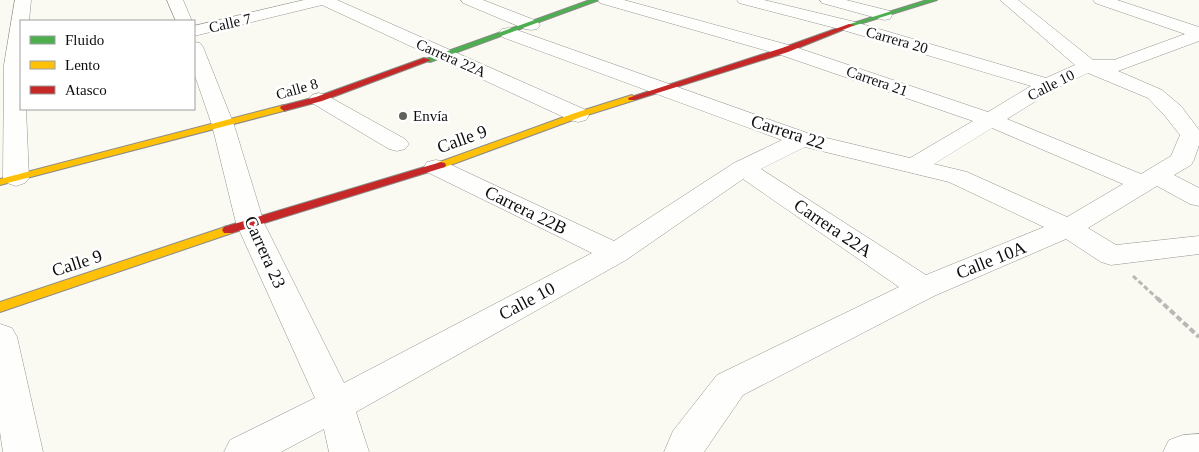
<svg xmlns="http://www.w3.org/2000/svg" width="1199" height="452" viewBox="0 0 1199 452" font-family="Georgia,serif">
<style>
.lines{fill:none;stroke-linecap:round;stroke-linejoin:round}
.street-casing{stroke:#949490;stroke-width:1}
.fast-casing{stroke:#8b8a87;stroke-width:2}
.slow-casing{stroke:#8b8a87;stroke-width:2}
.jam-casing{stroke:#8b8a87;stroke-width:2}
.path-far1{stroke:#b8b8b6;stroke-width:3;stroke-dasharray:5 2.5;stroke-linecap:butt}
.path{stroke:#b8b8b6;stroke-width:4;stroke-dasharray:6 3;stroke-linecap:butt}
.street{fill:#fefefd;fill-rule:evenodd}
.fast{fill:#4caf50;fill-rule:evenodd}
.slow{fill:#ffc107;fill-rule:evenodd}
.jam{fill:#c62828;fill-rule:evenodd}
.poi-dot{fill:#60605d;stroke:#fff;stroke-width:2}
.labels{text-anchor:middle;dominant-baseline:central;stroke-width:5;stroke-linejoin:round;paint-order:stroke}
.far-street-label{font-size:15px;fill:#0d0d0d;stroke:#fff}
.far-poi-label{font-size:15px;fill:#0d0d0d;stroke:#fff;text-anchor:start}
.street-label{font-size:18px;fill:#0d0d0d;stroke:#fff}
</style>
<rect width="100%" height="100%" fill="#fbfaf2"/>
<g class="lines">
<defs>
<path id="street" d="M15 0H31L29 21H21V109H26L29 178 25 183 16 186 7 183 3 178 4 65Z
M167 0H183L192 21H176Z
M304 0H337L586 110 589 115 586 120 578 122 570 120 322 5 194 36V26Z
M461 0H483L537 21 540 25 537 29 531 30 525 29 463 3Z
M598 0H624L792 46 988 112 1031 86 843 30 739 3 737 0H764L855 22 1046 78 1075 65 1000 0H1018L1093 60H1114L1185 34 1095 3 1093 0H1117L1199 27V41L1118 71 1162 90 1181 106 1199 130V145L1194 160 1191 165 1174 175 1199 188V206L1190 204 1157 186 1088 228 1116 245 1199 236V254L1111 265 1101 262 1066 239 934 296 743 395 704 452H664L673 431 717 375 899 287 743 179 626 260 356 412 369 452H329L324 429 281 452H224L230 440 315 398 236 223 212 125 194 73V42L200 43 203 47 234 125 264 223 344 383 592 253 427 172 424 167 427 162 436 160 445 162 614 241 734 163 782 140 502 37 499 33 502 29 508 28 514 29 810 134 910 158 973 121 778 54 600 3ZM1088 73 1148 98 1165 116 1180 135 1171 156 1141 174 1007 119 1055 89ZM992 128 1123 184 1067 217 967 172 934 164ZM805 147 949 182 1044 227 926 275 761 169Z
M820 0H846L890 11 892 15 890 19 884 20 822 3Z
M319 93 326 95 405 139 409 144 405 149 397 151 389 149 312 103 309 99 312 95Z
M0 324 12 328 17 337 43 452H3L0 432Z
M1199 434V452H1163L1169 440 1183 435Z"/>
<path id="fast" d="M590 0H599L430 62 423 60Z
M927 0H937L853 26 847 25Z"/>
<path id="slow" d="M632 95 636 98 635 100 581 117 445 167 441 168 436 165 437 163 575 113Z
M284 105 287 106V110L0 185V179Z
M228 226 232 227 234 230 232 233 0 312V302Z"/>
<path id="jam" d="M849 24 855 25 788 52 635 100H629L628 98 782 48Z
M424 58 431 60 322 101 284 111 280 108 281 106 316 97Z
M441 162 445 163 446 165 445 167 232 233H224L222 230 224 227Z"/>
</defs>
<use href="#street" class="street-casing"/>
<use href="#fast" class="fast-casing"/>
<use href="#slow" class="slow-casing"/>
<use href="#jam" class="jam-casing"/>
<path class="path-far1" d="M1133 276 1158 299"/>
<path class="path" d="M1157 298 1199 337"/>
<use href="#street" class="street"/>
<use href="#fast" class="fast"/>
<use href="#slow" class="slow"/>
<use href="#jam" class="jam"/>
</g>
<circle class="poi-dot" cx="403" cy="116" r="5"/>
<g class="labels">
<g class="far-street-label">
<text transform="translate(230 23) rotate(-13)">Calle 7</text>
<text transform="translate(897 40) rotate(16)">Carrera 20</text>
<text transform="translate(451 58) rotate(24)">Carrera 22A</text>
<text transform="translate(877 81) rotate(19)">Carrera 21</text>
<text transform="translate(1051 85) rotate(-27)">Calle 10</text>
<text transform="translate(297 89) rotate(-16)">Calle 8</text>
</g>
<g class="far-poi-label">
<text x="413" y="116">Envía</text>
</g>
<g class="street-label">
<text transform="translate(788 132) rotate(18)">Carrera 22</text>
<text transform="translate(462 139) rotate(-20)">Calle 9</text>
<text transform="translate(526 210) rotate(26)">Carrera 22B</text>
<text transform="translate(833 228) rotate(34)">Carrera 22A</text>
<text transform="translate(265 252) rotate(66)">Carrera 23</text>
<text transform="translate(991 260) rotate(-22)">Calle 10A</text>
<text transform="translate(77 263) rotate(-18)">Calle 9</text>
<text transform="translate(527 301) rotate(-28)">Calle 10</text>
</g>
</g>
<rect x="20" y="20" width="175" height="90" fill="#ffffff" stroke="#9e9e9e"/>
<rect x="30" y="36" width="25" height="8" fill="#4caf50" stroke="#9e9e9e"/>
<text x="65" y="45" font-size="15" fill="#0d0d0d">Fluido</text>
<rect x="30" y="61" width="25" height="8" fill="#ffc107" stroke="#9e9e9e"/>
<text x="65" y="70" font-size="15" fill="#0d0d0d">Lento</text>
<rect x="30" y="86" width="25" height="8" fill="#c62828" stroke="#9e9e9e"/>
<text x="65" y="95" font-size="15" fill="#0d0d0d">Atasco</text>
</svg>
